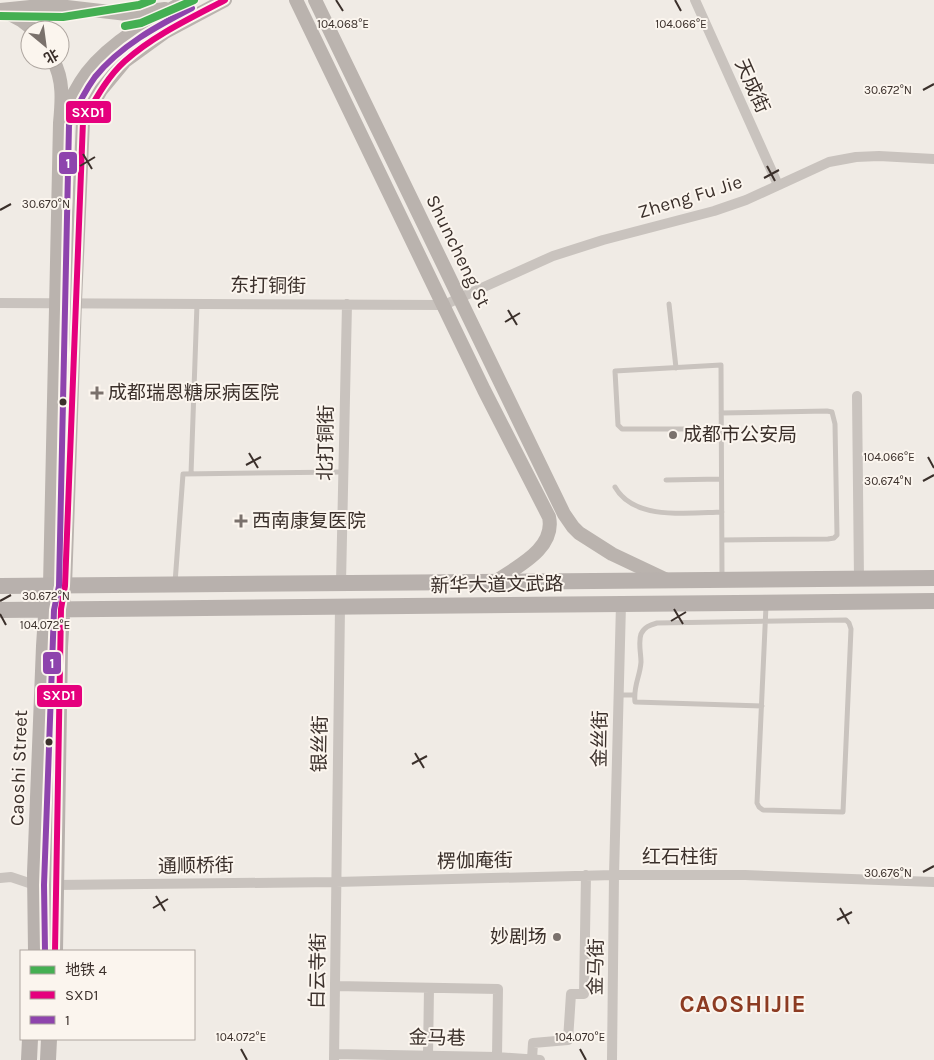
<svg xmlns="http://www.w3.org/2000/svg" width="934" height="1060" viewBox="0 0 934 1060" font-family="Karla,'Noto Sans SC',sans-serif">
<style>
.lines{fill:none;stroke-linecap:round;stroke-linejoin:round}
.lane{stroke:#c9c3be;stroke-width:5}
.street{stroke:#c9c3be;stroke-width:10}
.secondary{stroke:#bab3ae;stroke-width:14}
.primary{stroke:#b8b1ad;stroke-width:16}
.bus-1-casing{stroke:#fbf5ee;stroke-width:10}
.bus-2-casing{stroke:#fbf5ee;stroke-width:10}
.bus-1{stroke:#e5007d;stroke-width:6}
.bus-2{stroke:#8e44ad;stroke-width:6}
.metro-1-casing{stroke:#fbf5ee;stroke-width:11}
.metro-1{stroke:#44af52;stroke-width:8}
.ticks{fill:none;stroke:#3b302b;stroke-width:2}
.poi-dot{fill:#7a716c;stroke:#fbf5ee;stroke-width:2}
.bus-dot{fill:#3b302b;stroke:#fbf5ee;stroke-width:2}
.labels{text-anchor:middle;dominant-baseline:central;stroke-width:4;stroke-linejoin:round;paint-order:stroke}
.street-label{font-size:19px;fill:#3b302b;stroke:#fbf5ee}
.poi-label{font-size:19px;fill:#3b302b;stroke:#fbf5ee;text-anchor:start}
.district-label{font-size:24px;font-weight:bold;letter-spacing:1px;fill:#8c3b22;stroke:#fbf5ee}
.ticks-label{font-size:12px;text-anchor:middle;fill:#3b302b;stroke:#fbf5ee;stroke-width:4;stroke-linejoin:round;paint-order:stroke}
.line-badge{stroke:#fbf5ee;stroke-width:2}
.badge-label{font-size:14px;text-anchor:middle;font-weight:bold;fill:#fff}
</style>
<rect width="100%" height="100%" fill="#f0ebe5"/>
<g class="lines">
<path class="lane" d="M669 304 676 368
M721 413 827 411 832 412 835 424 837 535 834 538 828 539 722 540
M721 429H622L618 425 615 371 721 365 722 577
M191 474 197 304
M666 480 721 479
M615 487C634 521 689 513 722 512
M175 583 183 474 343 472
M618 695H634
M762 706 635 702C633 686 640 677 641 662 641 653 638 642 641 634 644 627 650 625 657 623L846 620 849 623 851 629 843 812 763 810 759 807 757 803C760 737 763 671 766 606"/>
<path class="street" d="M695 0 778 185
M0 303 444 305 553 256 603 240 714 211 746 200 829 162 856 157 879 156 934 159
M857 396 859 579
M341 583 347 304
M0 878 11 877 35 885
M56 885 336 882 614 875H745L934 882
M335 986 498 989 497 1057
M334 1054 497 1057 540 1060
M428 1056 429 988
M532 1059 533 1043 568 1040 571 994H584L586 875
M334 1060 340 607
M612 1060 614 875 621 604"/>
<path class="secondary" d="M296 0 484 390 549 517C556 549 516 567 495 582
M315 0 564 514 573 527 579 533 612 554 667 580
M0 10 50 5 127 14 165 9
M2 10 21 20 34 30
M65 114C71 99 78 85 87 73 111 42 153 18 188 0
M50 586 60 123C62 102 64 80 53 60
M65 586 75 302 83 121 101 90 125 61 165 32 225 0"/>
<path class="primary" d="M0 586 934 578
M0 610 934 601
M36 951 35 873 44 646 47 600
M55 951 60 647 63 600
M29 1060 30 1039
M48 1060 49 1039"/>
<defs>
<path id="bus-1" d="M55 951 61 609 65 586 83 121C95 100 107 77 125 61 154 35 191 18 225 0"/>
<path id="bus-2" d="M45 951 44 885 54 610 59 586 69 125C76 109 84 92 95 77 120 46 157 26 192 8"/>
</defs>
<use href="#bus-1" class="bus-1-casing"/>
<use href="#bus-2" class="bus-2-casing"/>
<use href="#bus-1" class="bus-1"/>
<use href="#bus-2" class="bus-2"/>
<defs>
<path id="metro-1" d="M0 16 63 17 139 5 152 0
M125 26 141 23 194 0"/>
</defs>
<use href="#metro-1" class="metro-1-casing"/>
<use href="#metro-1" class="metro-1"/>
</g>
<path class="ticks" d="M336 0 343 11M675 0 681 11M923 90 934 84M83 154 92 169M80 166 95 157M767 166 775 181M764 178 779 170M0 210 11 204M508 310 517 325M505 322 520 313M249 453 258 468M928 457 934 468M246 465 261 457M923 481 934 475M0 601 11 595M674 609 683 624M0 614 6 625M671 621 686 612M415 753 424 768M412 764 427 756M923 872 934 866M156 896 165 911M153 908 168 899M840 908 849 924M837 920 852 912M241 1049 247 1060M580 1049 586 1060"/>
<g class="poi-dot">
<path d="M94.5 385.5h5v5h5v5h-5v5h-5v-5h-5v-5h5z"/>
<circle cx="673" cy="435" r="5"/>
<path d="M238.5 513.5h5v5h5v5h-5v5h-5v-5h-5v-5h5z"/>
<circle cx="557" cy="937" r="5"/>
</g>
<g class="bus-dot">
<circle cx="63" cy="402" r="4.5"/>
<circle cx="49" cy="742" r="4.5"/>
</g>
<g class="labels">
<g class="street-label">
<text transform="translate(752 86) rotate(66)">天成街</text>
<text transform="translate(690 197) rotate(-17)">Zheng Fu Jie</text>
<text transform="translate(458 251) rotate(64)">Shuncheng St</text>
<text transform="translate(268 286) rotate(1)">东打铜街</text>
<text transform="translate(326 443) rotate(-89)">北打铜街</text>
<text transform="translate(497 585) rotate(-1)">新华大道文武路</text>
<text transform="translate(600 739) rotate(-89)">金丝街</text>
<text transform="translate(320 744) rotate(-89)">银丝街</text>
<text transform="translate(19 768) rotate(-88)">Caoshi Street</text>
<text x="680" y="857">红石柱街</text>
<text transform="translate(475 861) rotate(-1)">楞伽庵街</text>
<text transform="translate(196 866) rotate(-1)">通顺桥街</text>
<text transform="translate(596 967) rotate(-89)">金马街</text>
<text transform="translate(318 971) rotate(-89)">白云寺街</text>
<text transform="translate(437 1038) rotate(1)">金马巷</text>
</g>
<g class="poi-label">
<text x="108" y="393">成都瑞恩糖尿病医院</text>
<text x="683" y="435">成都市公安局</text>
<text x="252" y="521">西南康复医院</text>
<text x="547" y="937" text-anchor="end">妙剧场</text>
</g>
<g class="district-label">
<text x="743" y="1004">CAOSHIJIE</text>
</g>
</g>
<g class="ticks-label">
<text x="343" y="28">104.068°E</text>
<text x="681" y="28">104.066°E</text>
<text x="888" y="94">30.672°N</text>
<text x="46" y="208">30.670°N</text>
<text x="889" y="461">104.066°E</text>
<text x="888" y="485">30.674°N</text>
<text x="46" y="600">30.672°N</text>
<text x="45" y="629">104.072°E</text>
<text x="888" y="877">30.676°N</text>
<text x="241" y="1041">104.072°E</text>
<text x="580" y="1041">104.070°E</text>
</g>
<g class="line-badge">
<rect x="65" y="100" width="47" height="24" rx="5" fill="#e5007d"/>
<rect x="58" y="151" width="20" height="24" rx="5" fill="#8e44ad"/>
<rect x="42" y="651" width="20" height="24" rx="5" fill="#8e44ad"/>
<rect x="36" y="684" width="47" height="24" rx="5" fill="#e5007d"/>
</g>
<g class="badge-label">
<text x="88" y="117">SXD1</text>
<text x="68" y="168">1</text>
<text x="52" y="668">1</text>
<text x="59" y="700">SXD1</text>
</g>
<rect x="20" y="950" width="175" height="90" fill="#fbf5ee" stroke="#aea6a0"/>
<rect x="30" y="966" width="25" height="8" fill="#44af52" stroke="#aea6a0"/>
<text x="65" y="975" font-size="15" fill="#3b302b">地铁 4</text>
<rect x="30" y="991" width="25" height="8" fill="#e5007d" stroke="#aea6a0"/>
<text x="65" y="1000" font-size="15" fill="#3b302b">SXD1</text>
<rect x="30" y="1016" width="25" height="8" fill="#8e44ad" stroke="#aea6a0"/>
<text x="65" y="1025" font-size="15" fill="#3b302b">1</text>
<g transform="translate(45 45) rotate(151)"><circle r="24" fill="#fbf5ee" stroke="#aea6a0"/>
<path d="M0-4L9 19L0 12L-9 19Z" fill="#7a716c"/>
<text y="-8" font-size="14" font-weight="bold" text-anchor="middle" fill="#3b302b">北</text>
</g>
</svg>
